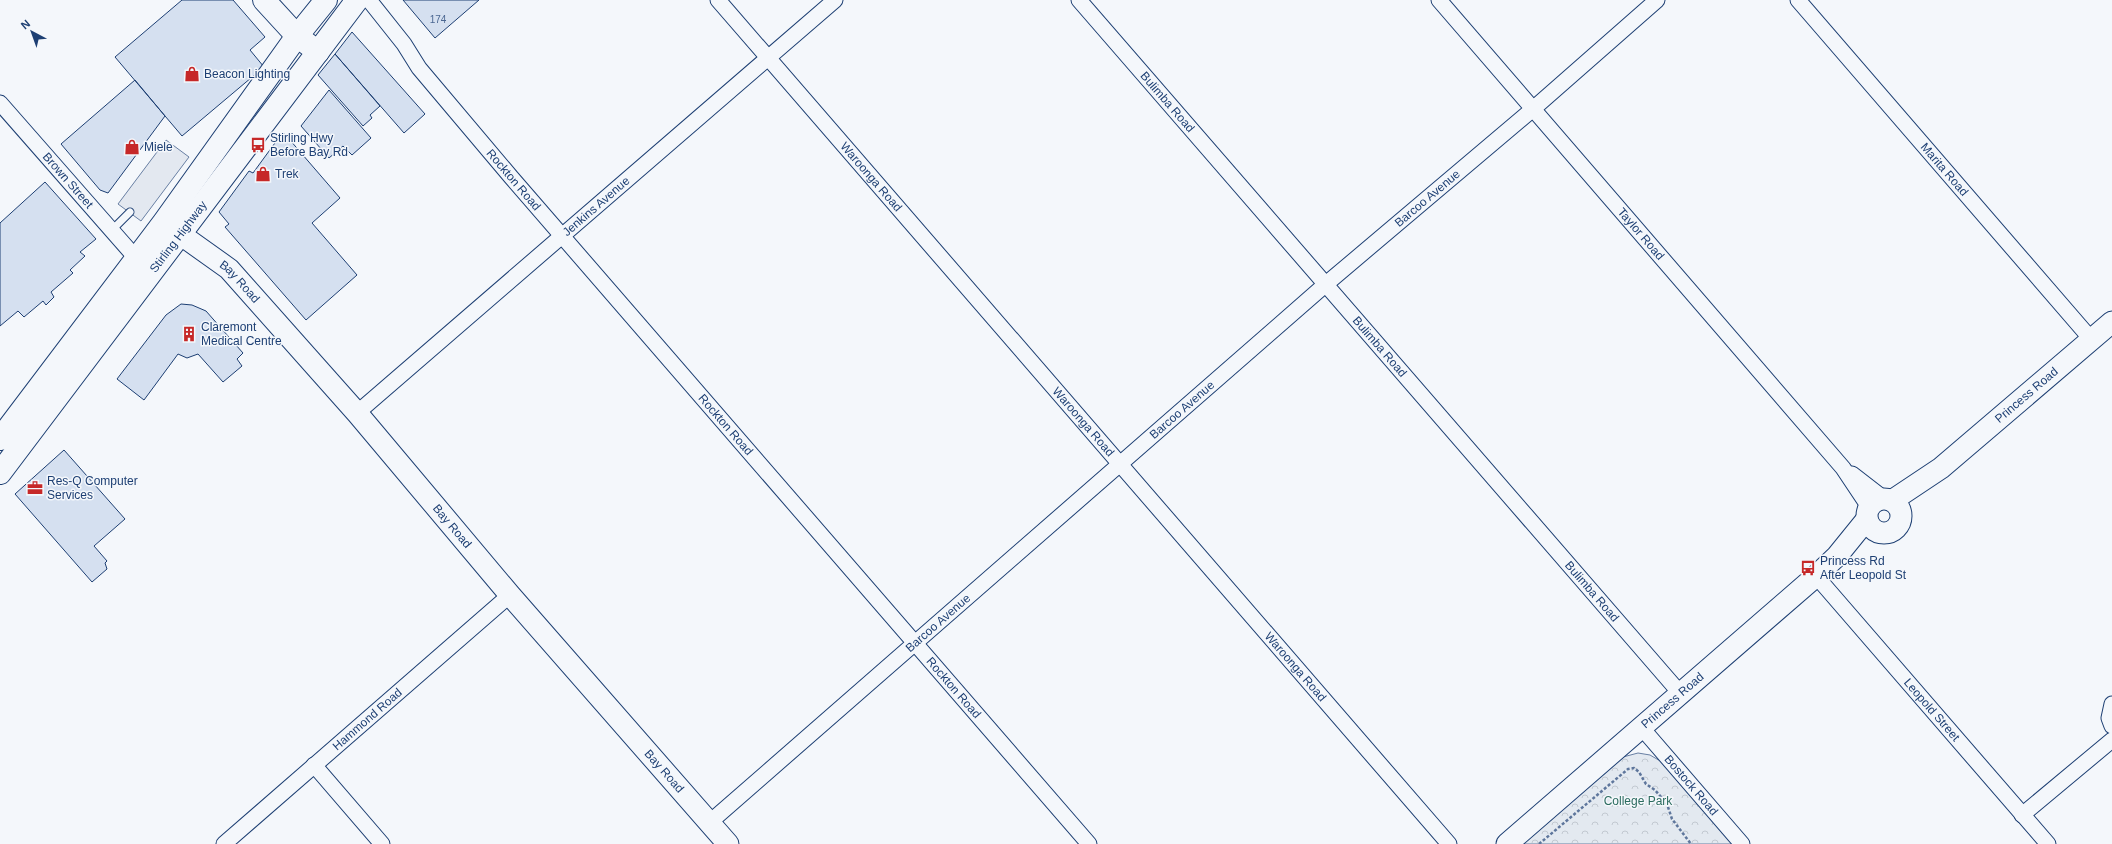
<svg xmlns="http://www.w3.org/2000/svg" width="2112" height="844" viewBox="0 0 2112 844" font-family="Helvetica,sans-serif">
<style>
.forest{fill:url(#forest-crowns);stroke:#687fa3}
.parking{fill:#e3e8f0;stroke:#687fa3}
.building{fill:#d5e0f0;stroke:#1d3f73}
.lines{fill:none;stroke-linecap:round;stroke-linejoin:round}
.lane-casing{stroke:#1d3f73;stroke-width:9}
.street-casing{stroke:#1d3f73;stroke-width:17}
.secondary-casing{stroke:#1d3f73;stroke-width:23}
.primary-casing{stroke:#1d3f73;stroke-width:24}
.highway-casing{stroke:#1d3f73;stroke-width:24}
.path{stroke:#5e769c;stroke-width:2.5;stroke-dasharray:3 2;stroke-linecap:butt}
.lane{stroke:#f4f7fb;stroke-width:7}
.street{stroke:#f4f7fb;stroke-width:15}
.secondary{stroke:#f4f7fb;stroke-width:21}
.primary{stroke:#f4f7fb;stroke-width:22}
.highway{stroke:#f4f7fb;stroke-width:22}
.labels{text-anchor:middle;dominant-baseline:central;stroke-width:3;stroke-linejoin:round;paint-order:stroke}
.number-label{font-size:10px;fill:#4b6792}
.poi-label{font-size:12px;fill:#1d3f73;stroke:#f4f7fb;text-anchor:start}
.street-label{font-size:12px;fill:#1d3f73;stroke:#f4f7fb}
.park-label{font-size:12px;fill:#2c6c60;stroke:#f4f7fb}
</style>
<defs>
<pattern id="forest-crowns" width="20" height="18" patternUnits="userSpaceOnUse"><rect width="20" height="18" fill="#e3e9f0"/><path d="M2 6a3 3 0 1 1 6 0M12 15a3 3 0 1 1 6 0" fill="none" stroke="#c2c9d1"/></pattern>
</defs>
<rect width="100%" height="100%" fill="#f4f7fb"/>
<path class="forest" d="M1638 753 1650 755 1662 762 1732 844H1523L1623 757Z"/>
<path class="parking" d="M166 140 189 157 141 221 118 204Z"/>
<path class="building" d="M182 0H233L265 37 250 50 264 67 182 136 115 57Z
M403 0H479L435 38Z
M352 32 425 114 404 133 335 54Z
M335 54 380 106 370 115 372 118 363 126 318 75Z
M135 80 165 116 108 193 100 190 61 144Z
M329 90 371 138 352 155 343 146 329 158 301 126Z
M283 132 340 198 312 223 357 275 306 320 225 227 229 224 219 212 249 171 253 173Z
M45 182 96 239 80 252 85 256 70 270 73 273 51 292 54 297 46 305 43 301 24 317 18 311 0 326V223Z
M181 304 192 305 206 311 243 353 237 359 242 366 223 382 198 354 187 358 178 354 144 400 117 379 166 315Z
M64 450 125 519 94 546 107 561 105 563 107 569 92 582 15 494Z"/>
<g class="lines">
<defs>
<path id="lane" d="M111 231 130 212"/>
<g id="street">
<path id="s1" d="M369 0 404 44 419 68 511 177 1089 844"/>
<path id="s2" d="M718 0 1449 844"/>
<path id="s3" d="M1079 0 1680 693"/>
<path id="s4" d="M1439 0 1843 468 1869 507"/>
<path id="s5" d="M1798 0 2091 339"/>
<path id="s6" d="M0 103 136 258"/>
<path id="s7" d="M357 413 835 0"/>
<path d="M1852 474 1883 498"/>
<path id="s8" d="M1816 576 2048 844"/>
<path d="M2112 704 2109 718 2112 726"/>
<path id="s9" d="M1641 727 1742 844"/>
<path d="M314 765 382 844"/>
<path d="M2022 815 2112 740"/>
<path id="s10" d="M709 823 1326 284 1533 109 1657 0"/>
<path id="s11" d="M224 844 510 595"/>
</g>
<g id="secondary">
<path id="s12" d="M166 224 229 269 357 413 510 595 728 844"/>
<circle cx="1884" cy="516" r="17"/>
<path id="s13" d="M1893 500 1941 468 2112 322"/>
<path id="s14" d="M1507 844 1816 576 1837 556 1867 519"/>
</g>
<path id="primary" d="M264 0 297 36 318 52"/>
<g id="highway">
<path d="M0 439 164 222 297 36 326 0"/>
<path id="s15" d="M0 473 357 0"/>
</g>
</defs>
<use href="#lane" class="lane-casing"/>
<use href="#street" class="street-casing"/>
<use href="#secondary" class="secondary-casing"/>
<use href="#primary" class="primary-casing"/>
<use href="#highway" class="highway-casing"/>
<path class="path" d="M1539 844 1628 769 1634 768 1639 772 1646 784 1655 790 1667 804 1672 819 1691 844"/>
<use href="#lane" class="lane"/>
<use href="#street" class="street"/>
<use href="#secondary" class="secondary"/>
<use href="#primary" class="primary"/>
<use href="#highway" class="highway"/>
</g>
<defs>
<symbol id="shop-bare" viewBox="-9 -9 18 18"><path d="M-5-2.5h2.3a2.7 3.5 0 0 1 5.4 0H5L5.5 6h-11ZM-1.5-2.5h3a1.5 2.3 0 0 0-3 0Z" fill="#c62828" stroke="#f4f7fb" stroke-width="2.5" paint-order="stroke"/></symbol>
<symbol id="bus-bare" viewBox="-9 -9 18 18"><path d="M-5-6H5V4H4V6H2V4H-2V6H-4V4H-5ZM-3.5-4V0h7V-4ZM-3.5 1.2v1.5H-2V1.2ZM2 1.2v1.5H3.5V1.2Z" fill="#c62828" stroke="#f4f7fb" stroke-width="2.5" paint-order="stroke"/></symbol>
<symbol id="building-bare" viewBox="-9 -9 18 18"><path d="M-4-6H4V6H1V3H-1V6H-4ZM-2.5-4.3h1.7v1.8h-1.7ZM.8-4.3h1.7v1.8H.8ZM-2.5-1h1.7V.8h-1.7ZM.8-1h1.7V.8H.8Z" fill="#c62828" stroke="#f4f7fb" stroke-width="2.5" paint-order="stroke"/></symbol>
<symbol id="office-bare" viewBox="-9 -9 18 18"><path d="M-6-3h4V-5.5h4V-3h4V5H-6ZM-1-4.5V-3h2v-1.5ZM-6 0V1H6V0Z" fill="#c62828" stroke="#f4f7fb" stroke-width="2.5" paint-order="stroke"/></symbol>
</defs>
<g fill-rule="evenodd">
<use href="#shop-bare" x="181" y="63" width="22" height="22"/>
<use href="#bus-bare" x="247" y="134" width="22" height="22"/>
<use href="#shop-bare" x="121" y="136" width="22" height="22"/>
<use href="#shop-bare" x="252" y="163" width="22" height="22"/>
<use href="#building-bare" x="178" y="323" width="22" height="22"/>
<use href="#office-bare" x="24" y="477" width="22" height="22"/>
<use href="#bus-bare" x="1797" y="557" width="22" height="22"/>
</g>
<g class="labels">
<g class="number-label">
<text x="438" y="19">174</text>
</g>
<g class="poi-label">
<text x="204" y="74">Beacon Lighting</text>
<text x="270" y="138">Stirling Hwy<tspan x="270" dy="14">Before Bay Rd</tspan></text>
<text x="144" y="147">Miele</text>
<text x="275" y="174">Trek</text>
<text x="201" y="327">Claremont<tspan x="201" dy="14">Medical Centre</tspan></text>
<text x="47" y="481">Res-Q Computer<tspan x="47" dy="14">Services</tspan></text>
<text x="1820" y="561">Princess Rd<tspan x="1820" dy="14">After Leopold St</tspan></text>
</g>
<g class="street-label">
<text stroke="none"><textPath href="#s3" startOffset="135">Bulimba Road</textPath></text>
<text stroke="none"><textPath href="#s5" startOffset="224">Marita Road</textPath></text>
<text stroke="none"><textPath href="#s2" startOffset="234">Waroonga Road</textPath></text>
<text stroke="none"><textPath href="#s1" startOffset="231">Rockton Road</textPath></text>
<text stroke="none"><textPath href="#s6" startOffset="103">Brown Street</textPath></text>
<text stroke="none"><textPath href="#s10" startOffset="952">Barcoo Avenue</textPath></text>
<text stroke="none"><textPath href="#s7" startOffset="316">Jenkins Avenue</textPath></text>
<text stroke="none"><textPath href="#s4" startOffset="309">Taylor Road</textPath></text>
<text stroke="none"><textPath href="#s15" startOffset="296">Stirling Highway</textPath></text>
<text stroke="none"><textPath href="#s12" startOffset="94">Bay Road</textPath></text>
<text stroke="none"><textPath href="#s3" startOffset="459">Bulimba Road</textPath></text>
<text stroke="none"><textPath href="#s13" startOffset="170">Princess Road</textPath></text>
<text stroke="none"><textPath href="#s10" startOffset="628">Barcoo Avenue</textPath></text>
<text stroke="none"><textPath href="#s2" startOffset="558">Waroonga Road</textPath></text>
<text stroke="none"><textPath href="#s1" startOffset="555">Rockton Road</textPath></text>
<text stroke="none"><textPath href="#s12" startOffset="418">Bay Road</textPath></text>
<text stroke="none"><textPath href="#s3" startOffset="783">Bulimba Road</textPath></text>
<text stroke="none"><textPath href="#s10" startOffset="304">Barcoo Avenue</textPath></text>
<text stroke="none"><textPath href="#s2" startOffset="882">Waroonga Road</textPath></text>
<text stroke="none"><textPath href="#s1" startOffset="903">Rockton Road</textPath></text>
<text stroke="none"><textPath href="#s14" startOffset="219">Princess Road</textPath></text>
<text stroke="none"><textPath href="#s8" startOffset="177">Leopold Street</textPath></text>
<text stroke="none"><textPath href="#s11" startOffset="190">Hammond Road</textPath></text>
<text stroke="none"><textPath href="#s12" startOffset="742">Bay Road</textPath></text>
<text stroke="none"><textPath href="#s9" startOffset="77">Bostock Road</textPath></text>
</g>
<g class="park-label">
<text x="1638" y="801">College Park</text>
</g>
</g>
<g transform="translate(32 32) rotate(319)" stroke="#f4f7fb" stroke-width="3" paint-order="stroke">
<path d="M0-3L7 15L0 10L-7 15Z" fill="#1d3f73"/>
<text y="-6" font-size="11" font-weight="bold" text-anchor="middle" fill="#1d3f73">N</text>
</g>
</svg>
